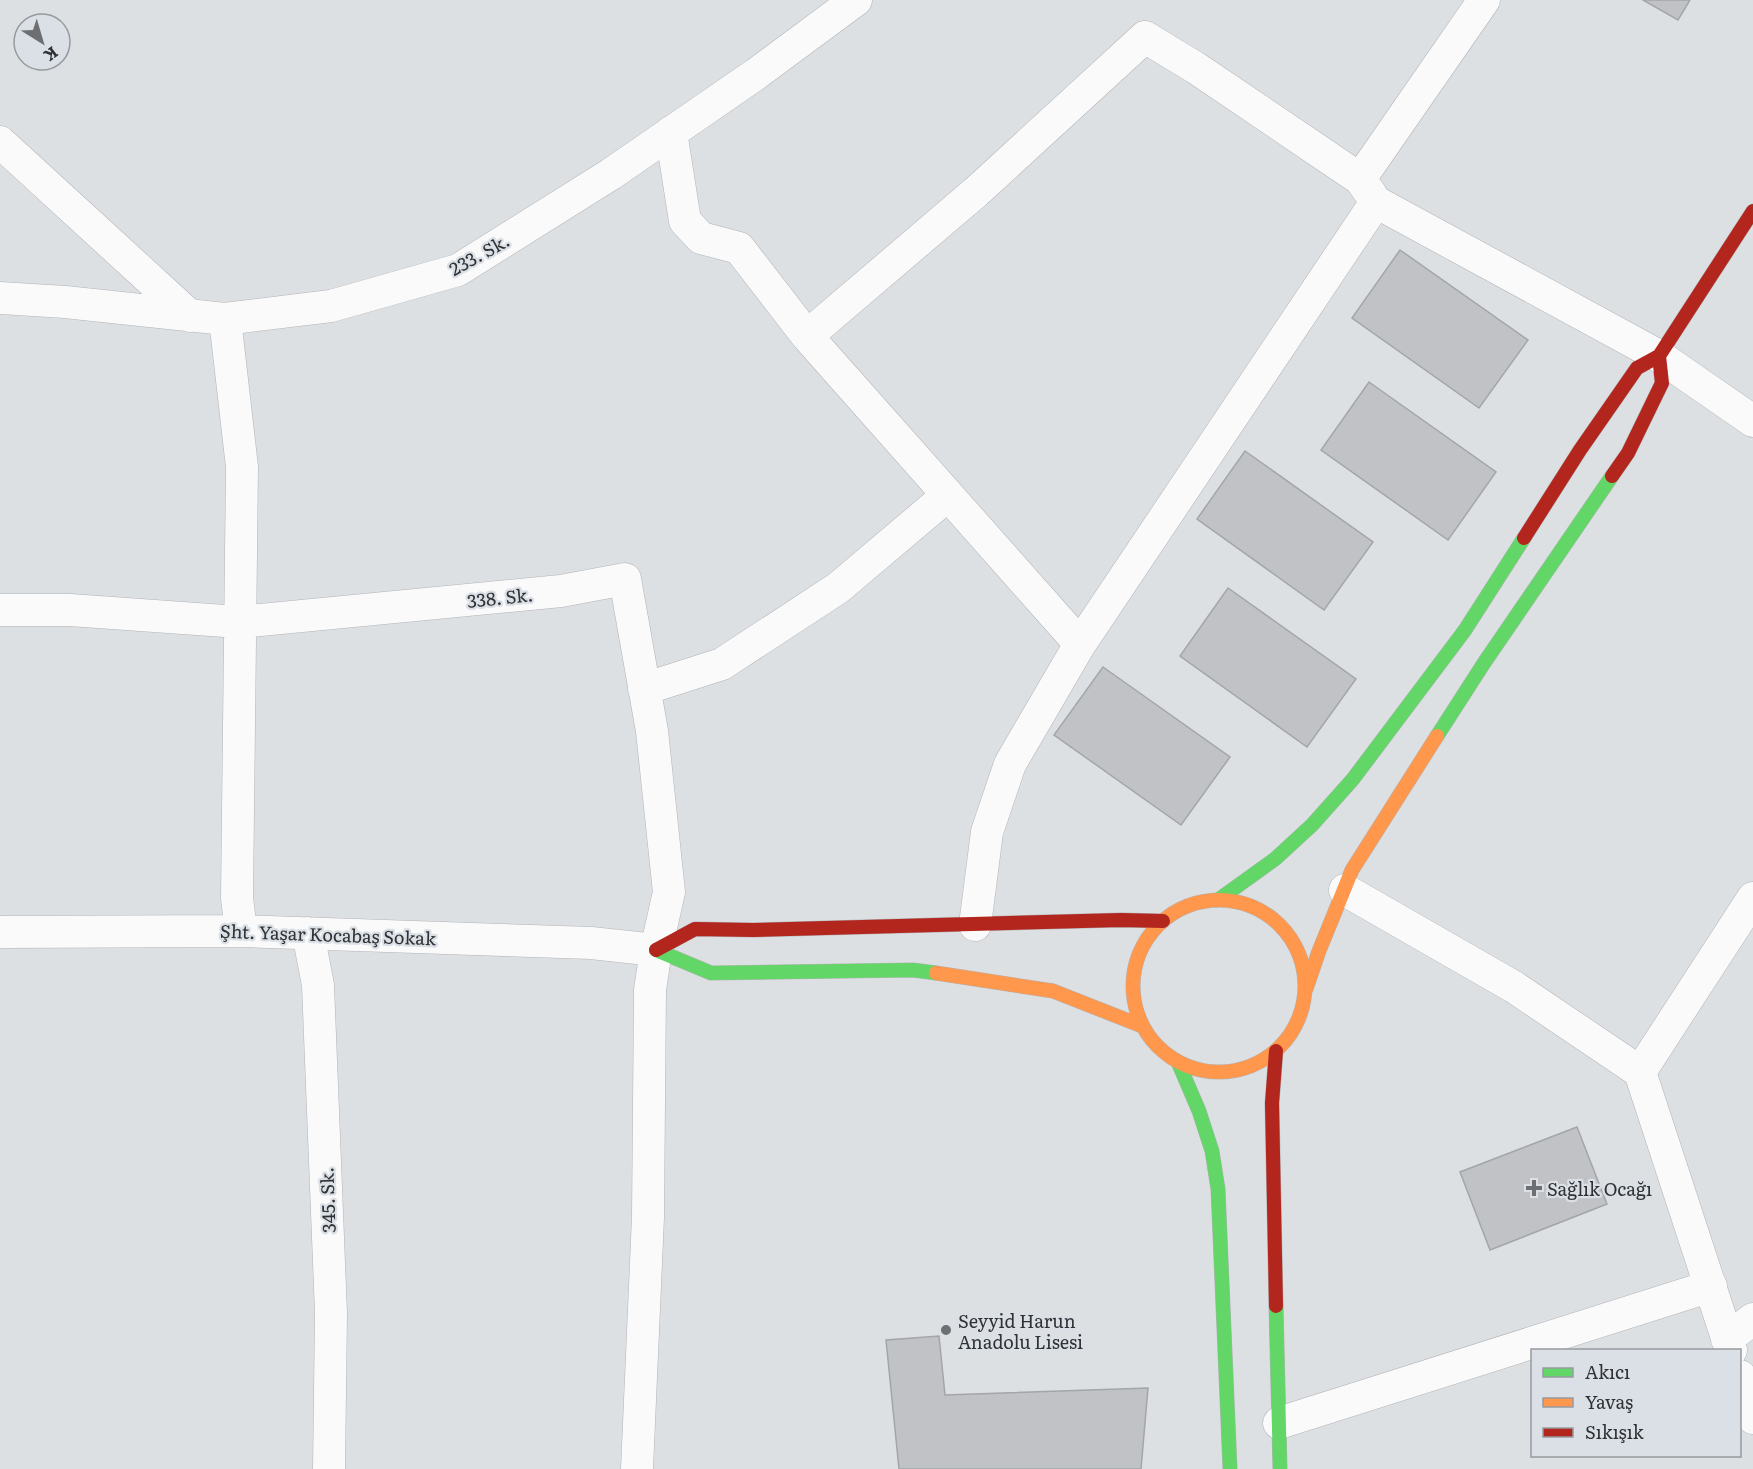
<svg xmlns="http://www.w3.org/2000/svg" width="1753" height="1469" viewBox="0 0 1753 1469" font-family="Literata,serif">
<style>
.building{fill:#c0c2c5;stroke:#a3a6a8;stroke-width:1.5}
.lines{fill:none;stroke-linecap:round;stroke-linejoin:round}
.street-casing{stroke:#b2b3b6;stroke-width:33}
.fast-casing{stroke:#b2b3b6;stroke-width:15}
.slow-casing{stroke:#b2b3b6;stroke-width:15}
.jam-casing{stroke:#b2b3b6;stroke-width:15}
.street{stroke:#fafafb;stroke-width:32}
.fast{stroke:#63d668;stroke-width:14}
.slow{stroke:#ff974d;stroke-width:14}
.jam{stroke:#b3261e;stroke-width:14}
.poi-dot{fill:#6d6f72;stroke:#dae0e6;stroke-width:2}
.labels{text-anchor:middle;dominant-baseline:central;stroke-width:4.5;stroke-linejoin:round;paint-order:stroke}
.street-label{font-size:18px;fill:#303235;stroke:#dae0e6}
.poi-label{font-size:18px;fill:#303235;stroke:#dae0e6;text-anchor:start}
</style>
<rect width="100%" height="100%" fill="#dde0e3"/>
<path class="building" d="M1643 0H1690L1678 20Z
M1400 250 1528 340 1479 408 1352 318Z
M1369 382 1496 472 1448 540 1321 450Z
M1245 451 1373 542 1324 610 1197 519Z
M1228 588 1356 679 1307 747 1180 656Z
M1103 667 1230 757 1181 825 1054 735Z
M1577 1127 1607 1204 1490 1250 1460 1172Z
M939 1336 945 1395 1148 1388 1141 1469H899L886 1340Z"/>
<g class="lines">
<defs>
<path id="street" d="M671 132 685 221 701 238 739 248 807 336 1080 644
M0 142 190 316
M1372 196 1360 179 1484 0
M0 298 65 302 225 319 331 306 458 270 611 174 756 74 856 0
M225 319 242 467 237 898 241 931
M807 336 976 192 1145 37 1196 68 1360 179
M0 610H70L239 622 561 591 625 579 652 731 669 892 656 950 650 990 648 1217 637 1469
M644 689 722 664 838 588 948 495
M1345 890 1514 987 1640 1072 1731 1350
M975 925 987 832 1010 764 1080 644 1376 202 1659 356 1753 421
M0 932 241 931 591 943 656 950
M308 933 318 985 331 1313 329 1469
M1640 1072 1753 898
M1727 1339 1753 1319
M1740 1376 1753 1418
M1279 1423 1711 1286"/>
<path id="fast" d="M1437 736 1484 663 1612 476
M1218 900 1275 859 1312 825 1353 779 1465 630 1524 538
M656 950 711 973 913 970 936 973
M1178 1062 1199 1111 1212 1151 1218 1189 1230 1469
M1276 1306 1280 1469"/>
<path id="slow" d="M1133 986a86 86 0 1 1 172 0a86 86 0 1 1-172 0Z
M936 973 1053 991 1142 1026
M1306 989 1319 951 1352 870 1437 736"/>
<path id="jam" d="M1612 476 1628 453 1662 383 1659 356
M1524 538 1580 450 1637 368 1659 356 1753 211
M656 950 695 929 753 930 1121 920 1163 921
M1276 1051 1272 1103 1276 1306"/>
</defs>
<use href="#street" class="street-casing"/>
<use href="#fast" class="fast-casing"/>
<use href="#slow" class="slow-casing"/>
<use href="#jam" class="jam-casing"/>
<use href="#street" class="street"/>
<use href="#fast" class="fast"/>
<use href="#slow" class="slow"/>
<use href="#jam" class="jam"/>
</g>
<g class="poi-dot">
<path d="M1531 1179h6v6h6v6h-6v6h-6v-6h-6v-6h6z"/>
<circle cx="946" cy="1330" r="6"/>
</g>
<g class="labels">
<g class="street-label">
<text transform="translate(479 254) rotate(-29)">233. Sk.</text>
<text transform="translate(500 597) rotate(-6)">338. Sk.</text>
<text transform="translate(328 934) rotate(2)">Şht. Yaşar Kocabaş Sokak</text>
<text transform="translate(327 1200) rotate(-92)">345. Sk.</text>
</g>
<g class="poi-label">
<text x="1547" y="1188">Sağlık Ocağı</text>
<text x="958" y="1320">Seyyid Harun<tspan x="958" dy="21">Anadolu Lisesi</tspan></text>
</g>
</g>
<rect x="1531" y="1349" width="210" height="108" fill="#dae0e6" stroke="#969a9f" stroke-width="1.5"/>
<rect x="1543" y="1368" width="30" height="9" fill="#63d668" stroke="#969a9f" stroke-width="1.5"/>
<text x="1585" y="1379" font-size="18" fill="#303235">Akıcı</text>
<rect x="1543" y="1398" width="30" height="9" fill="#ff974d" stroke="#969a9f" stroke-width="1.5"/>
<text x="1585" y="1409" font-size="18" fill="#303235">Yavaş</text>
<rect x="1543" y="1428" width="30" height="9" fill="#b3261e" stroke="#969a9f" stroke-width="1.5"/>
<text x="1585" y="1439" font-size="18" fill="#303235">Sıkışık</text>
<g transform="translate(42 42) rotate(143)"><circle r="28" fill="#dae0e6" stroke="#969a9f" stroke-width="1.5"/>
<path d="M0-4.5L10 22L0 15L-10 22Z" fill="#6d6f72"/>
<text y="-9" font-size="16" font-weight="bold" text-anchor="middle" fill="#303235">K</text>
</g>
</svg>
